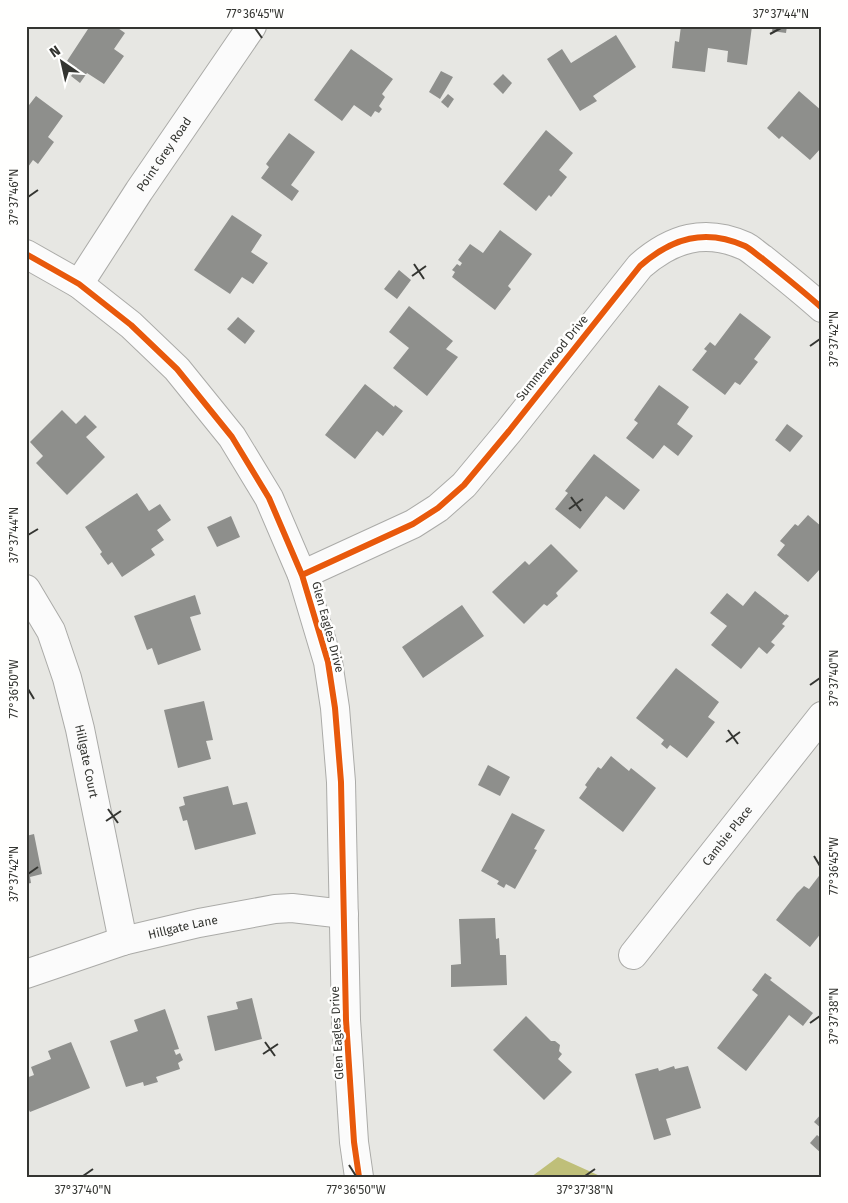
<svg xmlns="http://www.w3.org/2000/svg" width="848" height="1203" viewBox="0 0 848 1203" font-family="'Fira Sans',sans-serif">
<style>
.water{fill:#bfbf79}
.building{fill:#8e8f8c}
.lines{fill:none;stroke-linecap:round;stroke-linejoin:round}
.street-casing{stroke:#ababa8;stroke-width:30}
.secondary-casing{stroke:#ababa8;stroke-width:30}
.street{stroke:#fbfbfb;stroke-width:28}
.secondary{stroke:#fbfbfb;stroke-width:28}
.cycleway-casing{stroke:#fffffe;stroke-width:9}
.cycleway{stroke:#e8590c;stroke-width:6}
.ticks{fill:none;stroke:#343531;stroke-width:2}
.labels{text-anchor:middle;dominant-baseline:central;stroke-width:5;stroke-linejoin:round;paint-order:stroke}
.street-label{font-size:12px;fill:#343531;stroke:#fffffe}
.neatline{fill:none;stroke:#343531;stroke-width:2}
.ticks-label{font-size:12px;text-anchor:middle;fill:#343531}
</style>
<rect width="100%" height="100%" fill="#e7e7e3"/>
<path class="water" d="M558 1157 600 1176V1177H531Z"/>
<path class="building" d="M90 26H115L125 33 114 49 124 56 104 84 87 73 80 83 71 76 77 68 67 61Z
M681 26H752L747 65 727 62 728 51 708 48 705 72 672 68 675 41 679 42Z
M773 26H787L786 33 772 31Z
M616 35 636 67 593 96 597 101 580 111 547 59 562 49 571 63Z
M351 49 393 79 382 94 385 97 379 106 382 109 379 113 375 111 371 117 354 105 342 121 314 100Z
M441 71 453 77 440 99 429 92Z
M503 74 512 83 503 94 493 84Z
M799 91 822 111V147L810 160 782 136 779 139 767 128Z
M448 94 454 99 448 108 441 102Z
M36 96 63 116 48 137 54 142 38 164 33 160 28 167 26 166V109Z
M546 130 573 153 559 170 567 177 551 197 549 195 536 211 503 184Z
M289 133 315 152 291 185 299 191 292 201 261 178 269 167 266 164Z
M232 215 262 235 251 252 268 263 253 284 242 277 230 294 194 270Z
M500 230 532 254 508 286 511 289 495 310 452 277 455 272 452 270 457 264 460 266 462 263 458 260 470 244 483 253Z
M399 270 411 280 397 299 384 289Z
M409 306 453 341 446 349 458 357 427 396 393 368 409 348 389 332Z
M740 313 771 337 754 359 758 362 740 385 735 382 725 395 692 370 707 351 704 349 710 342 715 346Z
M238 317 255 331 245 344 227 329Z
M365 384 394 407 395 405 403 411 383 436 377 431 355 459 325 435Z
M659 385 689 407 677 424 693 436 678 456 664 445 653 459 626 438 638 423 634 420Z
M62 410 76 424 85 415 97 427 86 437 105 457 67 495 36 463 43 456 30 442Z
M787 424 803 436 790 452 775 440Z
M594 454 640 490 624 510 606 496 580 529 555 509 568 493 565 491Z
M137 493 149 511 160 504 171 520 157 530 164 540 151 549 155 555 122 577 112 562 108 565 100 554 102 552 85 527Z
M808 515 822 527V570L820 569 808 582 777 555 785 545 780 541 795 524 798 526Z
M231 516 240 537 217 547 207 527Z
M551 544 578 571 556 593 558 596 547 606 544 604 524 624 492 592 525 561 529 565Z
M755 591 785 615 786 614 789 616 782 624 785 626 771 642 775 645 767 654 759 647 741 669 711 645 727 626 710 613 727 593 743 606Z
M195 595 201 614 190 617 201 650 158 665 152 648 147 650 134 616Z
M462 605 484 636 423 678 402 647Z
M676 668 719 702 708 717 715 722 687 758 670 745 667 749 661 744 664 740 636 718Z
M204 701 213 740 206 741 211 759 178 768 164 710Z
M611 756 629 771 631 768 656 788 623 832 579 798 587 787 585 785 598 767 601 769Z
M488 765 510 777 500 796 478 785Z
M228 786 233 805 247 802 256 834 195 850 187 820 183 821 179 807 185 805 183 797Z
M512 813 545 830 534 849 537 850 515 889 506 884 504 888 497 884 499 881 481 871Z
M34 834 42 874 30 877 31 883 26 884V836Z
M822 872V932L810 947 776 920 797 893 804 886 809 889Z
M495 918 496 939 499 938 500 955H506L507 985 451 987V965L461 964 459 919Z
M765 973 772 978 770 980 813 1013 803 1026 789 1015 746 1071 717 1048 758 995 752 990Z
M252 998 262 1039 215 1051 207 1016 238 1009 236 1002Z
M165 1009 179 1049 174 1050 176 1055 180 1053 183 1060 178 1063 180 1069 156 1077 158 1082 144 1086 143 1082 126 1087 110 1041 138 1031 134 1020Z
M526 1016 551 1041H555L560 1045 559 1051 562 1054 558 1059 572 1072 544 1100 493 1050Z
M71 1042 90 1088 30 1112 26 1104V1078L34 1075 31 1067 51 1059 48 1051Z
M674 1066 675 1069 688 1066 701 1108 666 1119 671 1135 654 1140 635 1074 658 1068 659 1071Z
M822 1113V1129L814 1122Z
M817 1135 822 1139V1154L810 1143Z"/>
<g class="lines">
<defs>
<g id="street">
<path id="s1" d="M79 284 139 191 252 26"/>
<path d="M302 575 413 524 438 508 464 485 509 431 640 266C672 238 705 228 745 246 751 249 757 255 763 259 783 275 803 291 822 308"/>
<path id="s2" d="M26 589 51 631 67 678 80 729 123 941"/>
<path id="s3" d="M633 955 822 716"/>
<path id="s4" d="M26 974 123 941 199 923 275 909 292 908 344 914"/>
</g>
<path id="secondary" d="M26 254 79 284 131 325 177 369 232 437 269 498 302 575 328 662 335 708 341 782 346 1020 354 1142 359 1177"/>
</defs>
<use href="#street" class="street-casing"/>
<use href="#secondary" class="secondary-casing"/>
<use href="#street" class="street"/>
<use href="#secondary" class="secondary"/>
<defs>
<path id="cycleway" d="M26 254 79 284 131 325 177 369 232 437 269 498 302 575 328 662 335 708 341 782 346 1020 354 1142 359 1177
M302 575 413 524 438 508 464 485 509 431 640 266C672 238 705 228 745 246 751 249 757 255 763 259 783 275 803 291 822 308"/>
</defs>
<use href="#cycleway" class="cycleway-casing"/>
<use href="#cycleway" class="cycleway"/>
</g>
<path class="ticks" d="M255 28 262 38M770 34 781 28M28 197 38 190M414 264 424 279M412 276 426 266M810 346 820 339M571 497 581 511M569 509 583 499M28 535 38 529M810 685 820 678M28 689 34 699M728 730 738 744M726 742 740 732M108 809 118 823M106 821 121 811M814 856 820 866M28 874 38 867M810 1023 820 1016M265 1042 275 1056M263 1054 278 1044M349 1165 356 1176M83 1176 93 1169M585 1176 595 1169"/>
<g class="labels">
<g class="street-label">
<text stroke="none"><textPath href="#s1" startOffset="155">Point Grey Road</textPath></text>
<text transform="translate(552 358) rotate(-51)">Summerwood Drive</text>
<text transform="translate(328 627) rotate(75)">Glen Eagles Drive</text>
<text stroke="none"><textPath href="#s2" startOffset="184">Hillgate Court</textPath></text>
<text stroke="none"><textPath href="#s3" startOffset="152">Cambie Place</textPath></text>
<text stroke="none"><textPath href="#s4" startOffset="164">Hillgate Lane</textPath></text>
<text transform="translate(337 1033) rotate(-93)">Glen Eagles Drive</text>
</g>
</g>
<rect width="848" height="1203" fill="none" stroke="#fffffe" stroke-width="55"/>
<g transform="translate(62 62) rotate(326)" stroke="#fffffe" stroke-width="4" paint-order="stroke">
<path d="M0-4L9 19L0 12L-9 19Z" fill="#343531"/>
<text y="-8" font-size="14" font-weight="bold" text-anchor="middle" fill="#343531">N</text>
</g>
<rect x="28" y="28" width="792" height="1148" class="neatline"/>
<g class="ticks-label">
<text x="255" y="18">77°36'45"W</text>
<text x="781" y="18">37°37'44"N</text>
<text transform="translate(14 197) rotate(-90)" y="4">37°37'46"N</text>
<text transform="translate(834 339) rotate(-90)" y="4">37°37'42"N</text>
<text transform="translate(14 535) rotate(-90)" y="4">37°37'44"N</text>
<text transform="translate(834 678) rotate(-90)" y="4">37°37'40"N</text>
<text transform="translate(14 689) rotate(-90)" y="4">77°36'50"W</text>
<text transform="translate(834 866) rotate(-90)" y="4">77°36'45"W</text>
<text transform="translate(14 874) rotate(-90)" y="4">37°37'42"N</text>
<text transform="translate(834 1016) rotate(-90)" y="4">37°37'38"N</text>
<text x="83" y="1194">37°37'40"N</text>
<text x="356" y="1194">77°36'50"W</text>
<text x="585" y="1194">37°37'38"N</text>
</g>
</svg>
